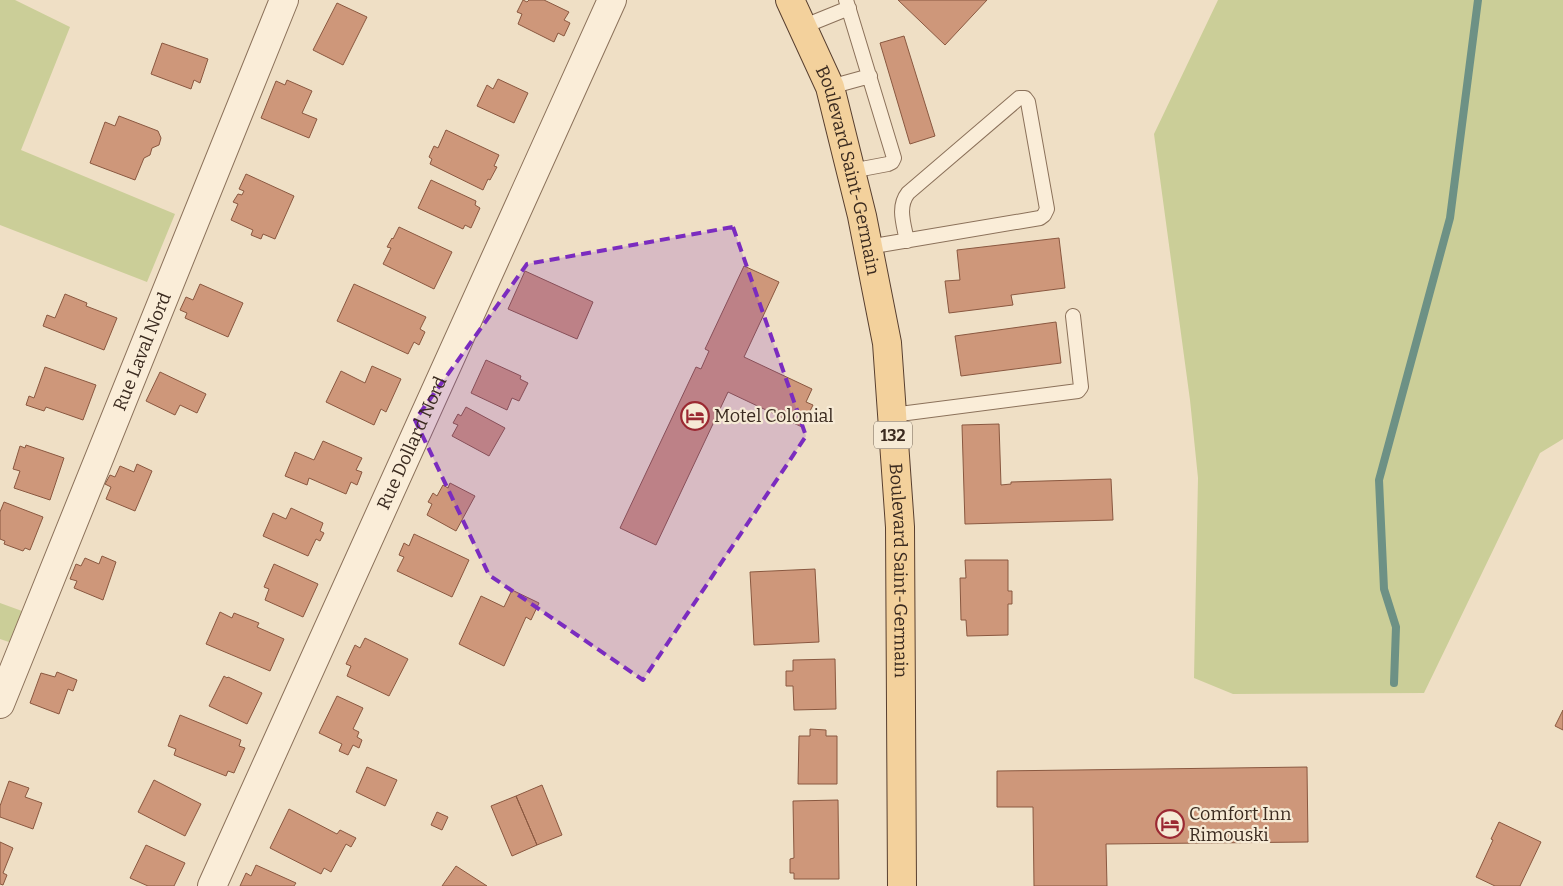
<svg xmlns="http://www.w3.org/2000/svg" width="1563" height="886" viewBox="0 0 1563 886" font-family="Bitter,serif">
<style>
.green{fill:#cbce98}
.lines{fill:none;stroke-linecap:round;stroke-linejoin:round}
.stream{stroke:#6d9185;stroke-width:8}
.building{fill:#ce977a;stroke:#8a5840}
.service-casing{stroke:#8b715a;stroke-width:16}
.minor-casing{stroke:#8b715a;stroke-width:30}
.primary-casing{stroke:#583f2f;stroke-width:30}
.service{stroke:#faedd8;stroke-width:14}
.minor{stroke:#faedd8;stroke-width:28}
.primary{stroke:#f3d19c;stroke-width:28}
.marked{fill:#7b2cbf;fill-opacity:0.2;stroke:#7b2cbf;stroke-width:4;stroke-dasharray:10 6;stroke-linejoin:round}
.labels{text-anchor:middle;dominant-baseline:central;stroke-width:4.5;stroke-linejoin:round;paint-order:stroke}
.shield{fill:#f6ead5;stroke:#726456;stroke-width:1}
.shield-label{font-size:16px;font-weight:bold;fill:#3a2a1f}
.street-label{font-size:18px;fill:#3a2a1f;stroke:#f6ead5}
.poi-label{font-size:18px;fill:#3a2a1f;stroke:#f6ead5;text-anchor:start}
</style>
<rect width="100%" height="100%" fill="#efdfc5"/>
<path class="green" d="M0 0H15L70 27 21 150 175 214 147 282 0 225Z
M1218 0H1563V439L1540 453 1424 693 1233 694 1194 678 1198 478 1190 400 1154 134Z
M0 603 22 611 9 642 0 639Z"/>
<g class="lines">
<path class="stream" d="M1394 683 1396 627 1384 589 1379 480 1450 218 1478 0"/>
</g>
<path class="building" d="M523 0 527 2 529 0H544L569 12 564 20 570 23 564 36 558 33 554 42 518 24 522 14 517 12Z
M898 0H987L945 45Z
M337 3 367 17 343 65 313 50Z
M904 36 935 136 910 144 880 43Z
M162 43 208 59 200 83 194 80 191 89 151 74Z
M498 79 528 93 514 123 477 106 487 85 493 89Z
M287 80 312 91 302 113 317 119 309 138 261 118 276 81 285 85Z
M119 116 158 131 161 138 159 145 152 148 150 155 144 158 135 180 90 163 105 122 115 126Z
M446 130 499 155 494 166 497 167 490 180 488 179 483 190 430 164 432 159 429 157 434 146 438 148Z
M246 174 294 196 275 239 263 234 261 239 251 235 253 230 231 220 238 204 233 202 238 194 242 195 244 191 239 189Z
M431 180 476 201 475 205 480 208 471 228 465 225 463 229 418 208Z
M399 227 452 252 434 289 383 264 391 248 387 247 392 238 393 239Z
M1059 238 1065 288 1011 295 1013 305 949 313 945 281 960 280 957 250Z
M744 266 779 282 744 357 812 389 806 402 813 405 802 427 728 392 656 545 620 528 696 367 701 369 709 351 705 349Z
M525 271 593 302 577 339 508 309Z
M200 284 243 303 228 337 185 318 187 313 180 310 186 297 193 300Z
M354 284 426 317 420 329 425 332 419 345 414 342 408 354 337 321Z
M65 294 87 303 86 306 117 318 104 350 43 326 47 315 55 318Z
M1056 322 1061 363 961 376 955 336Z
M486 360 521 376 520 379 528 383 519 401 512 398 507 410 471 393Z
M372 366 401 379 386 412 381 409 374 425 326 402 341 371 365 383Z
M45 367 96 385 83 420 46 407 44 411 26 405 29 396 34 398Z
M160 372 206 394 197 413 180 405 175 415 146 401Z
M466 407 505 428 489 456 452 436 458 425 453 423 458 414 461 416Z
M999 424 1001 485 1011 484V482L1111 479 1113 520 965 524 962 425Z
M323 441 362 458 356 470 362 472 357 485 351 482 346 494 309 478 307 485 285 476 295 452 314 460Z
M26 445 64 458 50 500 14 488 20 471 13 469 20 446 25 448Z
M137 464 152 471 135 511 106 499 111 487 105 484 110 475 115 477 120 466 134 472Z
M450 483 475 496 456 531 427 515 432 504 428 502 433 493 437 496 443 485 448 488Z
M4 502 43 517 30 550 25 548 23 551 4 544 5 541 0 539V512Z
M291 508 323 523 320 531 324 533 320 541 316 539 308 556 263 536 273 513 286 519Z
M414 534 469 560 452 597 397 571 404 557 399 555 404 543 409 546Z
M102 556 116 562 103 600 74 588 77 581 70 579 76 564 81 566 85 558 99 564Z
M965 560H1008V591H1012V604H1008V635L967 636 966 620H961L960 578H966Z
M274 564 318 584 303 617 265 600 269 589 264 587Z
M815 569 819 642 754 645 750 572Z
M512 590 539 603 531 620 526 617 504 666 459 644 481 596 504 607Z
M220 612 232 618 234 613 259 623 257 627 284 639 270 671 206 644Z
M365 638 408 659 389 696 347 676 351 666 346 664 355 645 360 648Z
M835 659 836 709 794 710 793 686H786V671H793V660Z
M57 672 77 680 73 691 68 689 59 714 30 703 41 673 55 677Z
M224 676 227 678 228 677 262 693 247 724 209 706Z
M337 696 363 708 353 729 359 732 357 737 362 740 359 748 353 745 348 755 339 751 342 744 319 733Z
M1563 710V730L1555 726Z
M180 715 241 740 239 746 245 748 234 773 228 771 226 776 174 755 176 749 168 746Z
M810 729 826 730V736H837V784H798L799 736H810Z
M367 767 397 780 385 806 356 792Z
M1307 767 1308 842 1106 844 1107 886H1034L1033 807H997V771Z
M154 780 201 804 185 836 138 812Z
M9 781 29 788 25 797 42 803 33 829 0 817V806Z
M542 785 562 835 537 845 516 796Z
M516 796 537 845 512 856 491 806Z
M838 800 839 879H794V873H790V859L794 858 793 801Z
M289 809 337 834 340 830 356 838 351 847 346 844 331 872 324 868 321 874 270 848Z
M437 812 448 817 442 830 431 825Z
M1499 822 1541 842 1520 886H1495L1476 877 1493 840 1491 839Z
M0 842 13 848 3 873 7 875 3 885 0 884Z
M146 845 185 863 174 886H148L130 878Z
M256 865 296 883 294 886H240L246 873 251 876Z
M456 866 487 886H442Z"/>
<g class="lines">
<defs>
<path id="service" d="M846 0 894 158 892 162 888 164 851 171
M802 27 849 8
M830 87 870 76
M868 247 1040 218 1044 215 1047 209 1028 102 1025 98H1019L908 193C897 207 904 225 907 241
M892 415 1078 391 1081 387 1073 316"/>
<g id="minor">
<path id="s1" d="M0 704 284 0"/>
<path id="s2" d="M212 886 612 0"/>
</g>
<g id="primary">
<path id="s3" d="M790 0 830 87 862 216 887 343 900 527 902 886"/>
</g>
</defs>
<use href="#service" class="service-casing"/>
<use href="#minor" class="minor-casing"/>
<use href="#primary" class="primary-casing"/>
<use href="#service" class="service"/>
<use href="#minor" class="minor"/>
<use href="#primary" class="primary"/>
</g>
<path class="marked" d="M733 227 806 436 643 680 489 575 415 420 527 264Z"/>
<defs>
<symbol id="hotel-ring" viewBox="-11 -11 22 22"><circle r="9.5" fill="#f6ead5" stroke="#9b2932" stroke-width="1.5"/><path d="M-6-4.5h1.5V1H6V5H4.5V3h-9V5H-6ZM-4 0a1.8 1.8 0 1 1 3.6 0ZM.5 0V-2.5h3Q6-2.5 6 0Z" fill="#9b2932"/></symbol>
</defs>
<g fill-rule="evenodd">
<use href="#hotel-ring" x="679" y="400" width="32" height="32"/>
<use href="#hotel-ring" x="1154" y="808" width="32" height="32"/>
</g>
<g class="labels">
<rect class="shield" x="874" y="421.5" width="38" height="27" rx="4"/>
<g class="shield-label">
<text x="893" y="435">132</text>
</g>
<g class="street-label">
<text stroke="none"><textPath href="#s3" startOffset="181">Boulevard Saint-Germain</textPath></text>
<text stroke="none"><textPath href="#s1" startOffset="380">Rue Laval Nord</textPath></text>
<text stroke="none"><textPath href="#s2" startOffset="486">Rue Dollard Nord</textPath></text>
<text stroke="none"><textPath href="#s3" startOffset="586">Boulevard Saint-Germain</textPath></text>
</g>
<g class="poi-label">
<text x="714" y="416">Motel Colonial</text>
<text x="1189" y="814">Comfort Inn<tspan x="1189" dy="21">Rimouski</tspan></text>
</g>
</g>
</svg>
